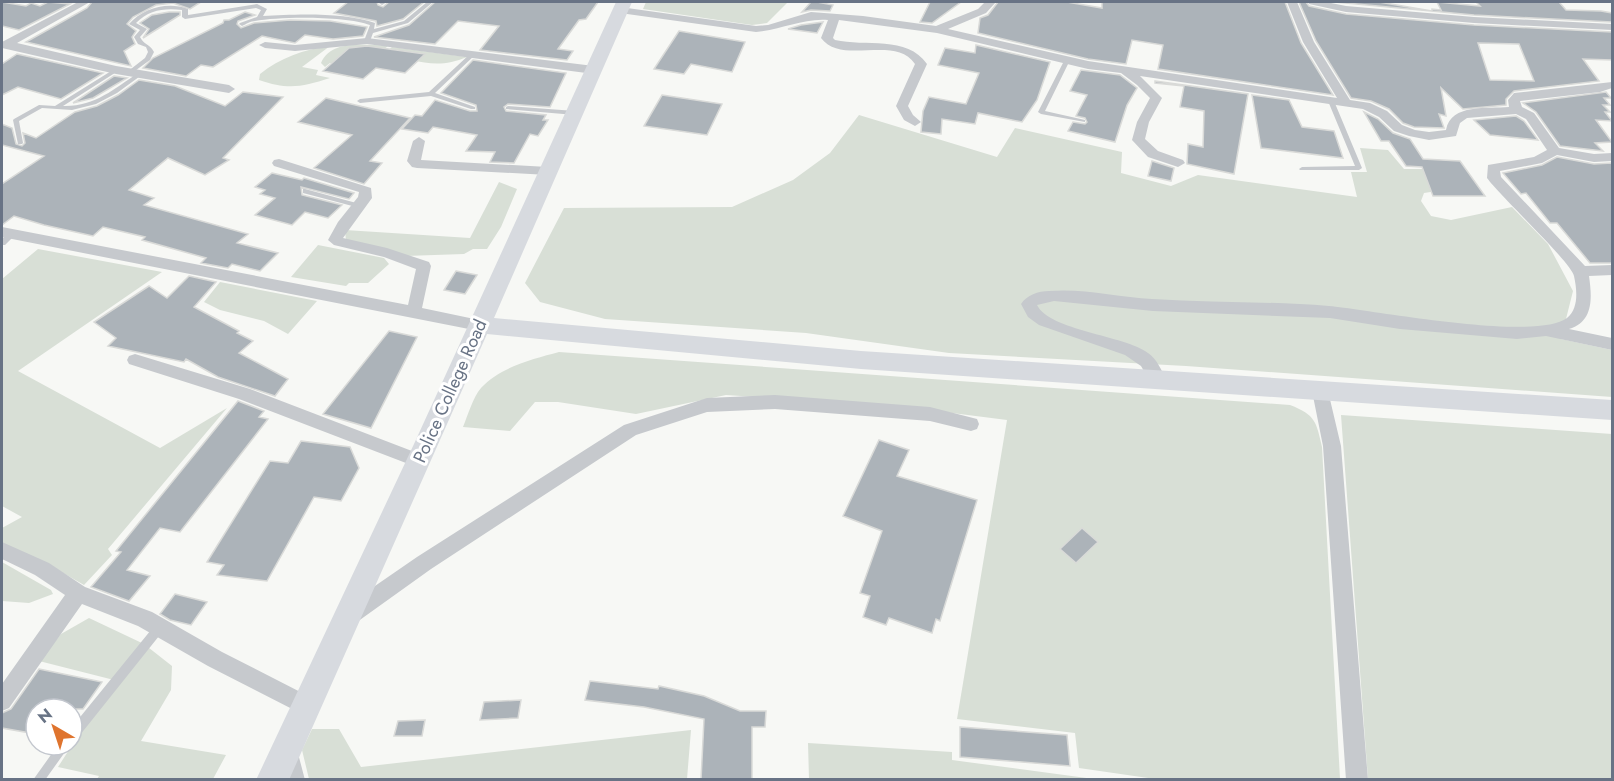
<svg xmlns="http://www.w3.org/2000/svg" width="1614" height="781" viewBox="0 0 1614 781" font-family="Jost,sans-serif">
<style>
.green{fill:#d8dfd6}
.building{fill:#acb3b9;stroke:#d9dad8;stroke-width:1.5;fill-rule:evenodd}
.lines{fill:none;stroke-linecap:round;stroke-linejoin:round}
.lane{fill:#c6c9cd;fill-rule:evenodd}
.street{fill:#c6c9cd;fill-rule:evenodd}
.secondary{fill:#d7dadf;fill-rule:evenodd}
.labels{text-anchor:middle;dominant-baseline:central;stroke-width:6;stroke-linejoin:round;paint-order:stroke}
.street-label{font-size:18px;fill:#687385;stroke:#fff}
</style>
<rect width="100%" height="100%" fill="#f7f8f5"/>
<path class="green" d="M646 2H788L767 23 752 25 643 9Z
M375 45 388 46 349 77 339 74 348 66 330 63 325 67 321 63C330 42 356 45 375 45Z
M330 46 302 67 318 70 316 75 330 78C302 87 288 90 259 80L260 74C280 58 304 49 330 46Z
M392 47 467 57C437 70 415 61 386 52Z
M859 115 997 157 1015 128 1122 152 1121 173 1171 186 1198 175 1357 197 1351 172H1367L1360 148 1388 150 1404 169H1423L1437 191 1424 193 1421 201 1431 216 1451 220 1512 207 1548 244 1573 291 1561 339 1612 350V397L1186 366 949 353 806 333 605 319 540 302 525 283 564 208 732 207 793 180 830 153Z
M499 182 517 189 501 227 487 249H473L464 254 405 256 346 241 345 230 470 238Z
M318 245 384 258 389 264 368 283H349L346 286 291 277Z
M38 249 162 272 18 371 160 448 227 408 108 549 112 555 84 585 44 562 2 544V528L22 517 2 506V279Z
M220 282 317 301 288 334 264 321 220 310 204 302Z
M559 352 1290 405C1316 415 1316 422 1322 447L1340 779H1155L1079 768 1075 733 957 719 1007 420 905 407 726 395 636 414 558 402H535L510 431 463 427C468 415 473 397 481 388 500 367 533 359 559 352Z
M1341 415 1612 434V779H1368Z
M2 562 51 590 53 594 29 603 2 601Z
M89 618 144 644 172 666 171 690 141 741 226 755 213 779H97L99 776 58 767 114 680 39 661 61 634Z
M312 729H339L361 767 691 730 687 779H309L302 750Z
M808 743 952 752V760L1094 779H809Z"/>
<path class="building" d="M2 2 26 6 31 3 40 6 48 2 70 4 19 30 2 26Z
M92 2H201L190 9 173 3 156 5 133 17 127 24 136 31 132 37 135 44 124 51 131 66 26 42 87 8Z
M348 2H377L378 5 383 7 389 2H424L403 19 377 26 376 21 334 13Z
M435 2H598L586 19 579 20 558 49 573 51 567 60 480 50 499 26 458 21 435 44 374 37 409 25Z
M811 2H817L833 5 830 11 811 10 802 12Z
M930 2H961L932 23 920 22Z
M998 2H1067L1102 8V2H1285L1301 43 1333 95 1158 69 1163 45 1132 40 1126 64 1088 59 978 33 980 18 988 15Z
M1299 2H1306L1309 6 1346 14 1474 25 1612 32V60L1583 59 1599 81 1514 91 1506 99V105L1463 109 1441 88 1446 116 1439 114 1444 128 1414 127 1403 123 1389 109 1371 101 1351 98 1316 41ZM1478 43 1519 44 1534 81 1490 80Z
M1335 2H1379L1432 11V9L1441 10 1437 2 1480 6 1476 2H1559L1566 10 1601 11 1612 13V22L1474 15Z
M169 12H180V15L143 38 149 29 140 23 152 15Z
M245 12 255 15 238 21 237 24 241 28 254 23 290 20 330 21 367 27 363 36 333 39 305 35 295 43 262 36 213 67 201 65 186 76 143 68 153 58 223 23 224 20H229Z
M823 22 817 33 788 29 801 25Z
M679 31 745 42 732 72 691 64 684 74 654 69Z
M976 45 1050 62 1037 100 1022 122 978 113 975 124 942 119 941 134 921 132 923 111 929 97 966 104 979 73 938 65 945 48 975 53Z
M367 46 425 54 405 73 376 68 363 79 323 71 349 48Z
M17 54 103 73 61 99 18 87 2 95V64Z
M473 60 566 73 550 107 508 104 504 107 506 111 546 115 543 120H548L538 136 530 134 514 163 490 162 495 152 466 151 477 135 433 127 428 133 402 129 415 115 422 116 435 100 470 111H477L476 105 441 93Z
M1081 70 1120 75 1137 88 1127 105 1115 142 1068 131 1073 122 1085 124 1087 122 1085 118 1076 116 1087 95 1070 91Z
M114 76 127 78 93 98 73 103Z
M139 80 175 86 225 106 243 92 283 97 223 158 229 160 205 175 168 158 129 190 154 198 144 205 248 234 237 243 278 253 260 271 232 264 228 268 201 263 206 258 142 240 145 237 103 227 93 236 44 225 14 216 2 225V184L44 156 2 145V124L12 128 16 144 22 146 25 143 23 133 36 138 75 112 97 106 118 95Z
M1155 81 1248 94 1234 174 1187 164 1188 144 1203 147 1204 111 1180 107 1184 86 1155 83Z
M1606 92 1611 98H1604L1610 105H1603L1610 112H1605L1612 121 1596 120 1612 142 1595 143 1603 151 1560 146 1536 112 1523 103Z
M662 95 722 104 707 135 644 126Z
M1252 95 1289 100 1302 127 1334 131 1343 158 1261 148Z
M326 98 410 118 370 161 382 163 364 184 314 168 352 135 298 122Z
M1364 112 1378 119 1393 133 1410 139 1423 159 1460 161 1485 196H1433L1422 167 1406 166 1389 141H1381Z
M1516 116 1524 121 1538 140 1490 135 1474 120Z
M1557 157 1594 164 1612 163V263H1590L1557 223H1550L1526 193 1521 194 1503 173 1542 165Z
M1152 161 1174 168 1171 181 1148 176Z
M272 173 302 180 304 178 354 193 349 199 301 187 302 195 342 205 328 218 305 212 292 225 255 215 275 198 260 194 265 190 255 187Z
M456 271 477 275 465 294 444 290Z
M189 276 216 282 194 307 239 331 237 333 253 341 239 353 288 379 275 396 218 377 186 359 184 362 108 346 116 338 94 322 149 286 167 298Z
M389 331 417 337 371 428 323 414Z
M238 401 264 411 259 417 268 419 180 532 160 528 127 570 150 576 129 601 91 587 121 552 116 551Z
M879 440 909 450 897 476 977 500 940 621 936 619 932 633 889 618 886 625 863 617 870 596 860 593 882 531 843 516Z
M301 441 350 447 359 468 341 501 314 497 267 581 217 575 224 565 207 562 270 461 288 463Z
M1082 528 1098 542 1076 563 1060 549Z
M175 594 207 602 191 625 170 620 160 614Z
M39 669 102 682 83 709H36V734L2 728V713L11 709Z
M590 681 658 689 659 686 704 696 740 711H766L765 727H752V780H701L704 719 644 707 585 700Z
M521 700 518 718 480 720 484 702Z
M425 720 422 736H394L398 721Z
M960 727 1067 735 1070 766 960 757Z"/>
<g class="lines">
<path class="lane" d="M380 2H387L382 5 379 3Z
M427 2H433L408 23 373 33 370 41 367 43 364 41 370 25C347 16 280 16 255 21 251 21 246 24 242 26L239 24 240 23 257 17 261 10 256 8 185 19 182 17V10C164 8 149 10 136 23L147 29 140 37C144 45 149 43 154 52L150 60 132 73 127 72 145 58 148 52 146 47 138 44 134 37 140 30 129 24C143 8 168 1 188 9V15L257 4 267 9 263 16C295 14 345 12 375 23L374 29 404 21Z
M471 53 476 54 435 93 475 107V109H471L431 96 360 103 357 101 360 99 429 92Z
M1065 59 1070 60 1045 111 1085 120V122L1041 114 1038 112Z
M116 68 119 70 118 71 63 106C94 107 114 89 138 73L143 74 117 93 96 104 72 110 42 108 19 121 23 143 22 144H18L13 120 14 119 39 105 55 106Z
M1331 99 1334 101 1362 168 1359 170H1300L1299 169 1302 167 1355 166 1328 101Z
M508 106 575 111 578 113 575 115 506 109V107Z
M303 189H305L360 204 363 206 360 208 303 193Z
M9 232H15L16 234 5 245H2V239Z
M159 623 163 625 164 628 163 631 76 740 72 741V727L155 625Z
M58 745H70L45 780H33Z"/>
<path class="street" d="M78 2H90L17 43 116 66 229 85 235 89 229 93 116 74 2 48V42Z
M985 2H996L986 13 948 29 1088 61 1337 98 1303 42 1287 2H1297L1314 42 1350 100 1370 103 1387 111 1402 125 1415 130 1429 132 1446 130C1451 103 1488 109 1509 107L1508 100 1514 93 1612 82V88L1600 92 1520 101 1522 107 1534 113 1559 148 1594 154 1612 153V161L1594 162 1557 155 1542 163 1500 171 1501 177 1585 266 1612 265V275L1589 276C1592 297 1594 322 1569 329L1612 338V350L1546 336 1517 339 1400 329 1330 318 1153 311 1054 301 1037 305C1050 331 1124 335 1148 353 1157 359 1162 371 1166 380L1164 385 1158 386 1152 385 1141 366 1125 355 1039 325 1028 317 1021 304C1027 295 1038 291 1049 291 1082 288 1119 297 1152 299 1211 303 1270 301 1329 306 1373 310 1535 342 1567 318 1579 308 1577 290 1574 276 1571 262 1501 197 1487 178L1488 165 1534 157 1547 150 1526 119 1516 114 1467 118 1460 123 1456 136 1429 140 1409 136 1394 131 1379 117 1363 109 1140 76 1162 98 1149 122 1145 139 1158 151 1183 160 1185 163 1178 167 1148 157 1132 140 1137 122 1150 98 1137 85 1121 73 1088 69 937 33 839 20 833 38 835 40C865 47 907 35 927 64L908 106 913 115 921 122 915 126 904 120 896 106 915 64C895 34 842 66 821 38L828 20C803 18 781 30 756 32L620 13 615 10 620 7 756 26 768 25 811 12 863 16 936 26 978 9Z
M1308 2H1326L1346 6 1474 17 1612 24V30L1474 23 1346 12 1309 4Z
M367 38 594 66 600 70 594 74 367 44 295 51 265 48 259 45 265 42 295 45Z
M419 137 425 141 421 160 548 167 555 171 548 175 417 168 412 167 407 161 413 141Z
M279 159 371 188 372 198 343 238 387 248 429 262 431 266 422 308 484 321 487 325 484 329 479 331 2 237V227L408 305 416 269 384 257 334 245 328 240 338 222 358 197 359 192 274 166 272 163 274 160Z
M135 354 250 389 425 456 428 461 425 466 419 468 239 399 129 364 127 360 129 356Z
M1320 384 1326 386 1328 391 1341 446 1368 780H1346L1323 446 1312 391 1314 386Z
M775 395 930 407 977 419 979 424 977 429 971 431 930 421 775 409 707 412 636 435 431 569 357 622 350 624 343 622 340 615 343 608 417 557 624 425 707 398Z
M2 542 49 563 85 587 152 612 222 652 314 699 318 706 314 713 307 717 300 713 208 666 138 626 82 604 9 708 2 711V684L65 595 35 575 2 559Z
M287 739 295 742 305 780H283L276 750 279 742Z"/>
<path class="secondary" d="M616 2H632L494 318 861 351 1612 400V420L861 369 487 334 289 780H256L414 444Z"/>
</g>
<g class="labels">
<g class="street-label">
<text transform="translate(450 391) rotate(-66)">Police College Road</text>
</g>
</g>
<rect width="1614" height="781" fill="none" stroke="#687385" stroke-width="6"/>
<g transform="translate(54 727) rotate(321)"><circle r="28" fill="#ffffff" stroke="#c3c7ce" stroke-width="1.5"/>
<path d="M0-4.5L10 22L0 15L-10 22Z" fill="#df742e"/>
<text y="-9" font-size="16" font-weight="bold" text-anchor="middle" fill="#687385">N</text>
</g>
</svg>
